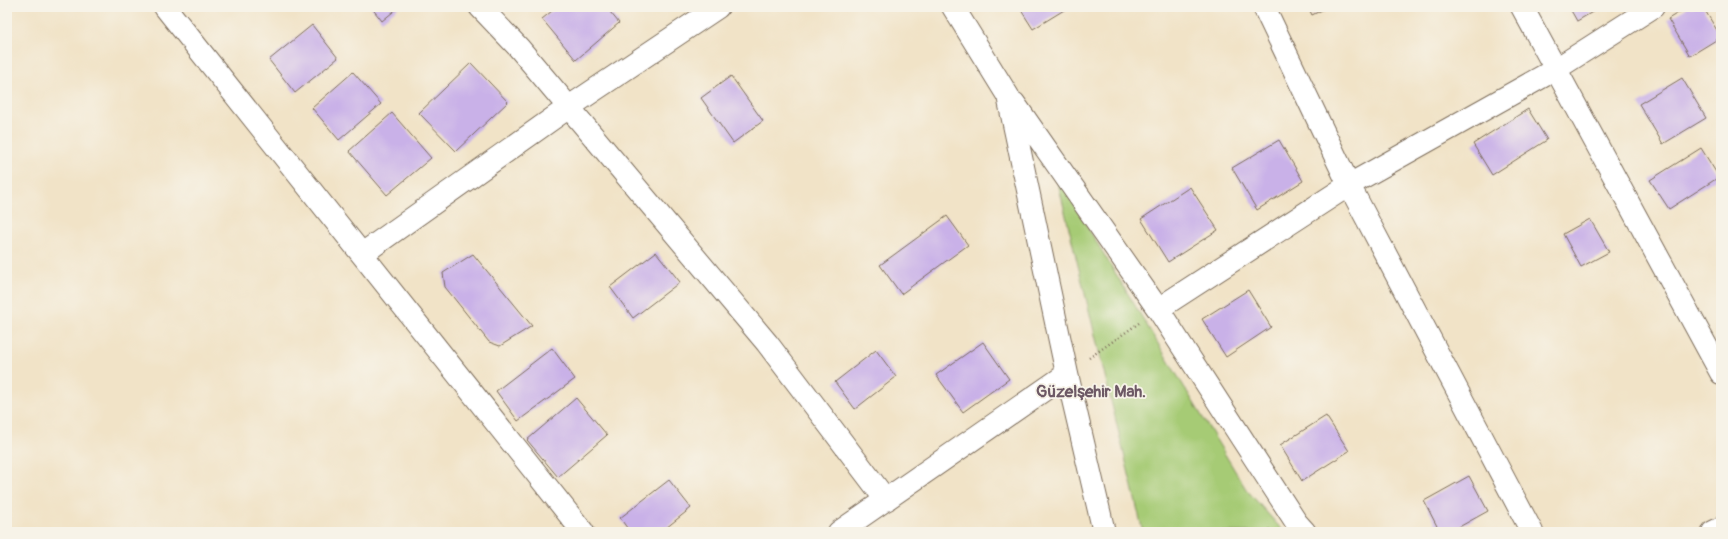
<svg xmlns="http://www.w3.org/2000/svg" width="1728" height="539" viewBox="0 0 1728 539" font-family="Pangolin,sans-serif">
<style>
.green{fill:#a6cb75;stroke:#707a4a}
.building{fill:#c9b1e8}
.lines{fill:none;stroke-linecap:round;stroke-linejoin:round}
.minor-casing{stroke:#7b6b59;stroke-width:24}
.path{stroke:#7b6b59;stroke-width:2.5;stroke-dasharray:1 3;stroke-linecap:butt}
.minor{stroke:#fff;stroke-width:22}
.labels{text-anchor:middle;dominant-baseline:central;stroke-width:3.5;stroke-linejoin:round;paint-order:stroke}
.district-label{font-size:17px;font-weight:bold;fill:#6d5965;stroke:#f7f3e8}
</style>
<rect width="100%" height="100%" fill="#f7f3e8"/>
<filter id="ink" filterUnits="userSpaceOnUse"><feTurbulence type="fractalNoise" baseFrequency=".025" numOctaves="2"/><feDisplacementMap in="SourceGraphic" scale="8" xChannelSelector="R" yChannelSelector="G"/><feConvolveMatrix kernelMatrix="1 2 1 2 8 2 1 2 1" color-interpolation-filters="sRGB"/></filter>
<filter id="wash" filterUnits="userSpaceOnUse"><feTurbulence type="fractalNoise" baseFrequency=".012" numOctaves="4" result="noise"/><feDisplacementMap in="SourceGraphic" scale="16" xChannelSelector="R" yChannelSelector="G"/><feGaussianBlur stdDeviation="0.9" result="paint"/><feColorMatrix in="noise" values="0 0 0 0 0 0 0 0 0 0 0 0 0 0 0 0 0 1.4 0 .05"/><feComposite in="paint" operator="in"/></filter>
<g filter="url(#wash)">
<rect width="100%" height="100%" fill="#f1e3c7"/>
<path class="green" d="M1056 175 1246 489 1284 532H1143Z"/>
<g id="blocks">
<path class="building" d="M371 7H399L382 21Z
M557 7H606L619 23 576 60 542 19Z
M1019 7H1069L1033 29Z
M1308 7H1328L1312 15Z
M1569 7H1601L1577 21Z
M1688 7H1703L1721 37 1690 56 1668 19Z
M312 25 338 58 295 93 269 60Z
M471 63 508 102 456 151 419 113Z
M353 72 381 104 339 140 312 108Z
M731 76 763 121 733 143 701 98Z
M1682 78 1706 118 1663 144 1639 104Z
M1528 109 1547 140 1492 175 1473 144Z
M392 113 431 158 387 195 349 151Z
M1279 140 1303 181 1257 210 1232 168Z
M1701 148 1719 177 1669 209 1650 180Z
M1190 187 1218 230 1168 262 1141 219Z
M947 216 968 245 901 294 880 265Z
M1590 219 1609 252 1581 267 1563 234Z
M656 252 680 282 633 318 610 287Z
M473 254 532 326 500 346 489 342 445 287 443 273Z
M1248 290 1271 327 1226 357 1202 319Z
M983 342 1009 379 963 412 936 375Z
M552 348 575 379 518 421 496 391Z
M876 350 896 377 855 409 835 382Z
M576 398 607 435 558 477 527 440Z
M1326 416 1349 451 1302 481 1280 445Z
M1469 476 1488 511 1450 532H1440L1424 501Z
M669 480 691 508 661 532H630L620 518Z"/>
</g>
</g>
<g filter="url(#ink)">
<use href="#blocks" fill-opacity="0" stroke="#7b6b59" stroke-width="1"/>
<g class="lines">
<defs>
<path id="minor" d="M165 7 583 532
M480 7 519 48 767 343 886 500
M953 7 1008 96 1067 374 1104 532
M1264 7 1349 185 1532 532
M1522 7 1721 373
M1014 103 1158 309 1296 522 1305 532
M362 254 569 107 718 7
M1158 309 1349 185 1556 69 1653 7
M839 532 1067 374
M1713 532 1721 528"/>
</defs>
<use href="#minor" class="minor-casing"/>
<path class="path" d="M1089 358 1139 323
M1261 532 1271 529"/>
<use href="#minor" class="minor"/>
</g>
</g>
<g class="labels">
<g class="district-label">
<text x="1091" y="391">Güzelşehir Mah.</text>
</g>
</g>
<rect width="1728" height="539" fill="none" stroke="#f7f3e8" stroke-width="24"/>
</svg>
